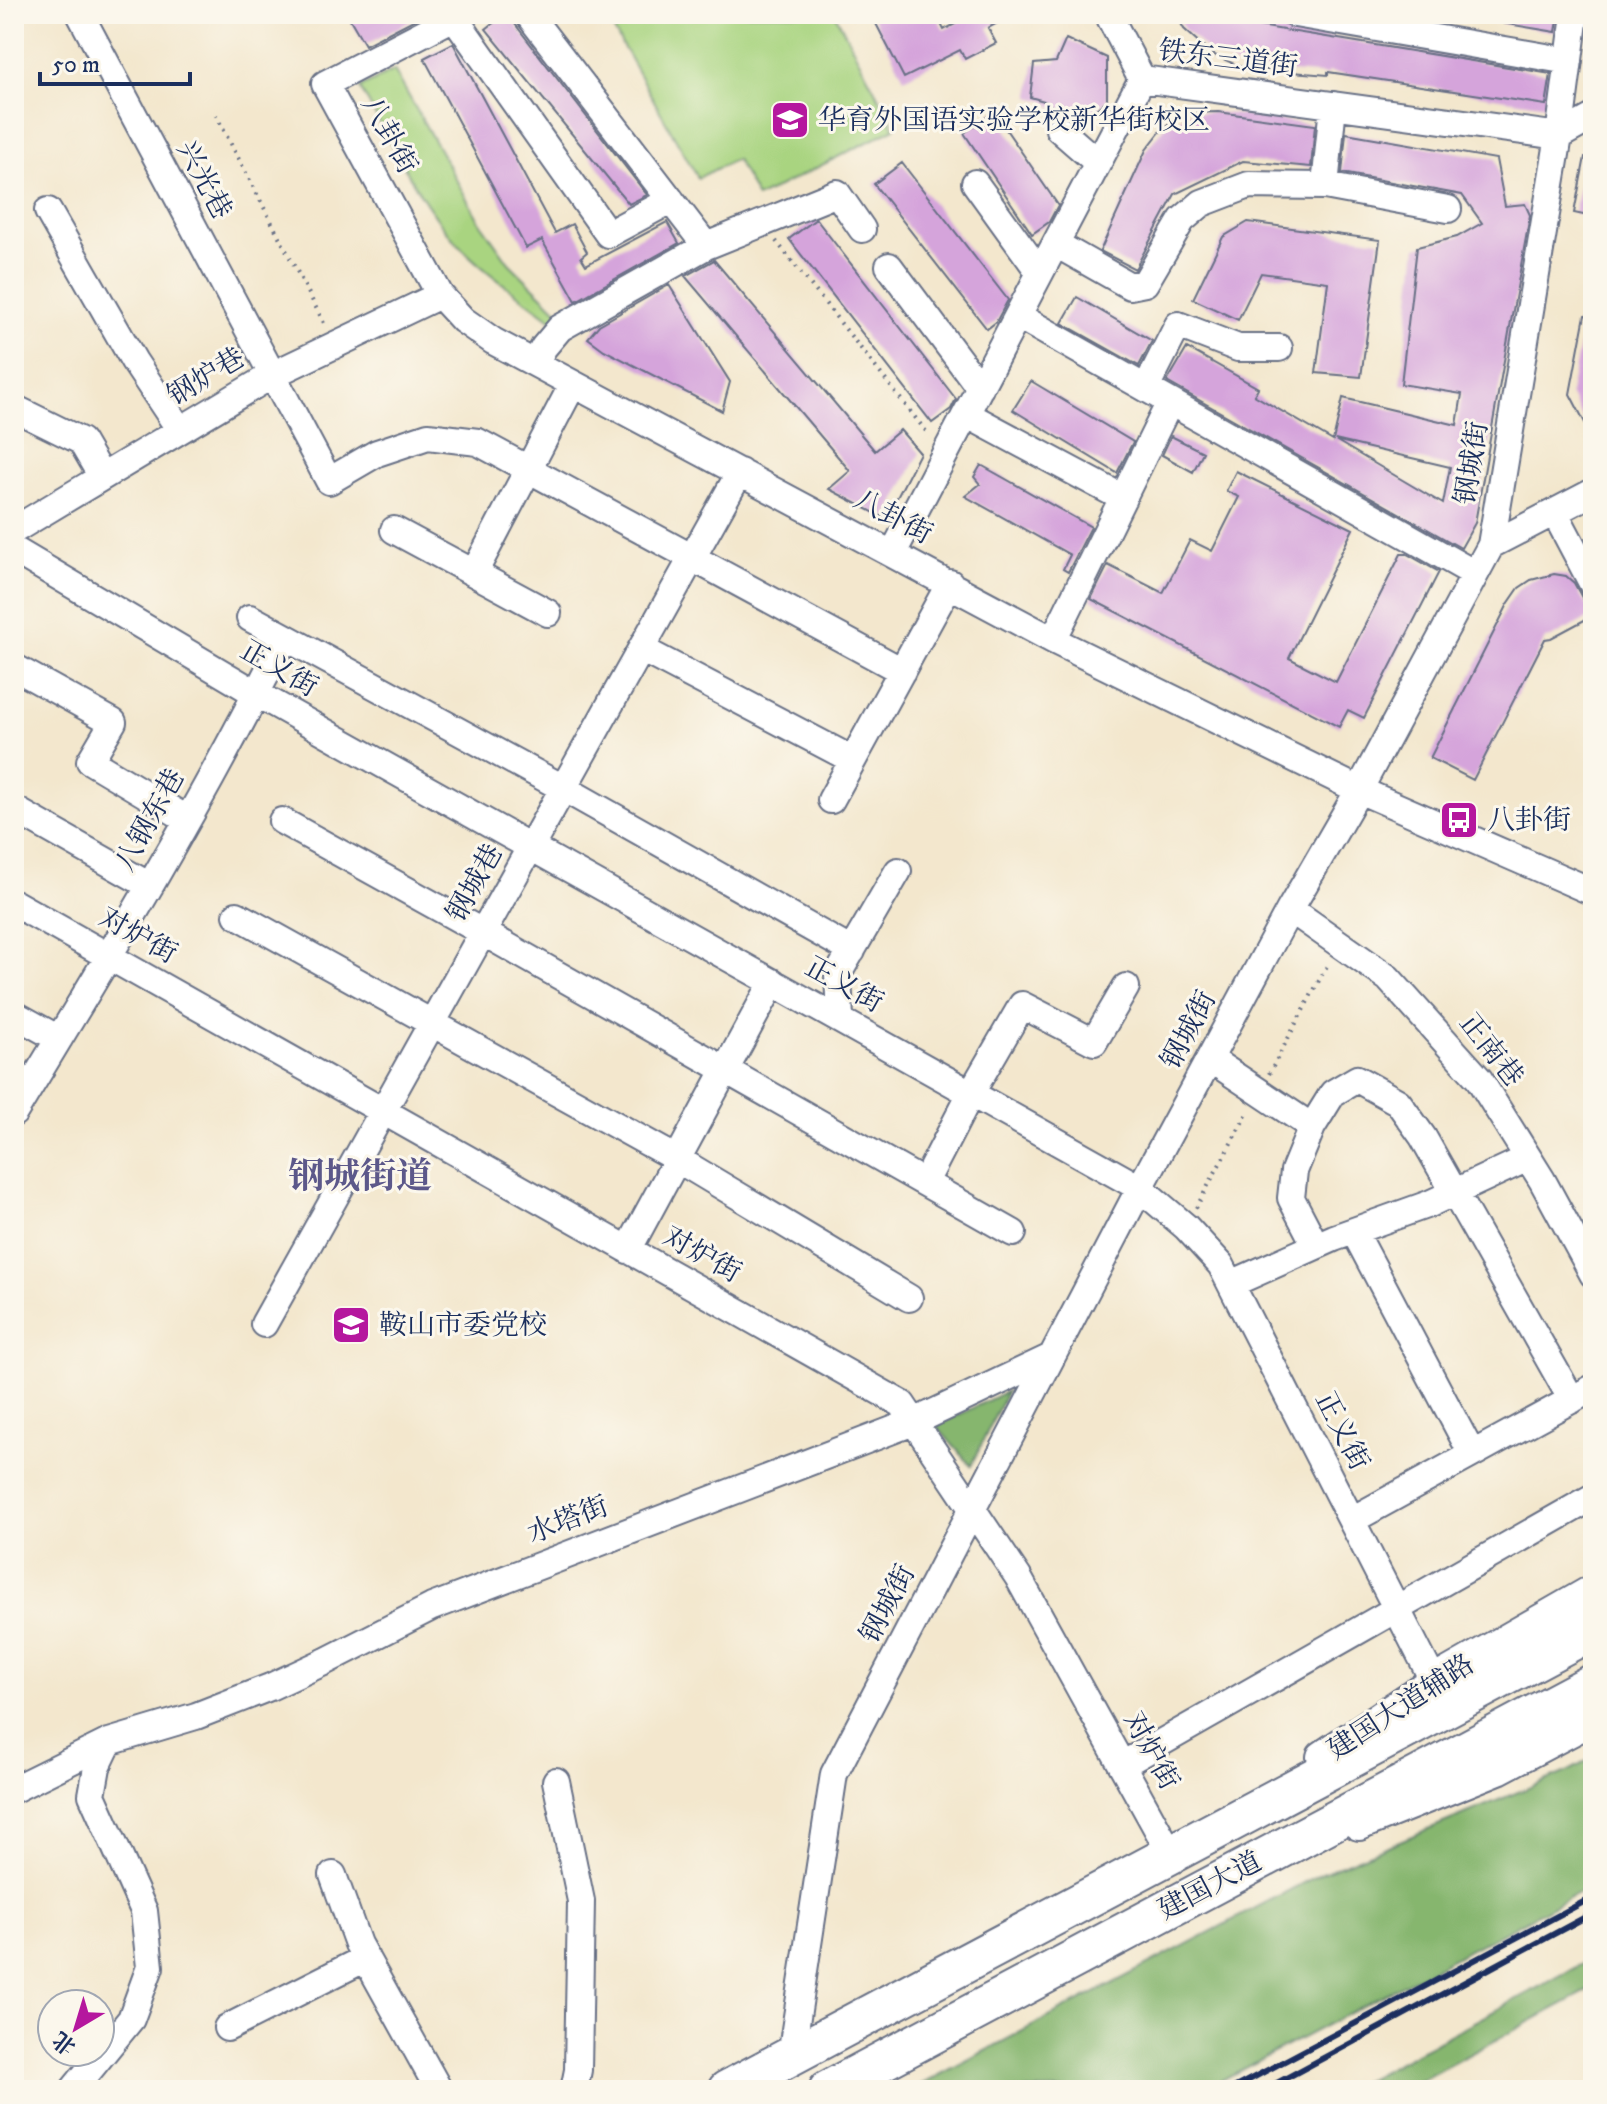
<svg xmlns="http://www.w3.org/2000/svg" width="1607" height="2104" viewBox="0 0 1607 2104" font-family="'IM FELL DW Pica','Noto Serif SC',serif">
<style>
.green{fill:#a9d480;stroke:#62826f;stroke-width:2}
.forest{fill:#86b66e;stroke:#507266;stroke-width:2}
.building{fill:#d5a4db;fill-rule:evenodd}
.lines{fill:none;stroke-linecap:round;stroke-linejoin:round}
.minor-casing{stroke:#676f85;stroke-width:30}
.major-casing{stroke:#676f85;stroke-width:36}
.highway-casing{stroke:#676f85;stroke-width:42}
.path{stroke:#676f85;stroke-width:4;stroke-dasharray:2 6;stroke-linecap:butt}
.minor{stroke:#fff;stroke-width:26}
.major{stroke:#fff;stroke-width:32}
.highway{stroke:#fff;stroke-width:38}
.rail{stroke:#1b2f5e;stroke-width:6}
.labels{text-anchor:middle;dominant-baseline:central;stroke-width:6;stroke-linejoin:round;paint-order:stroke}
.street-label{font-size:28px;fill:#1b2f5e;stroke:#fbf7ec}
.poi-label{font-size:28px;fill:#1b2f5e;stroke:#fbf7ec;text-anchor:start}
.district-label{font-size:36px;font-weight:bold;fill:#5c588a;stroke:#fbf7ec}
</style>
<rect width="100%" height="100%" fill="#fbf7ec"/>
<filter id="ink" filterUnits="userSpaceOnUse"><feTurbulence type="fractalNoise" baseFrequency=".0125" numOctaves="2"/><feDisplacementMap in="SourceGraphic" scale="16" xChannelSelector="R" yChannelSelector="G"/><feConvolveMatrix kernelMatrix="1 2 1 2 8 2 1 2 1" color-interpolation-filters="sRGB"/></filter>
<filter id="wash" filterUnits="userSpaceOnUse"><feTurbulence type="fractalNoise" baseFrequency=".006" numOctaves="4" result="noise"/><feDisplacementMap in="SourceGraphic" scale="32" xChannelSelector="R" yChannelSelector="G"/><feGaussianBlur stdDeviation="1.8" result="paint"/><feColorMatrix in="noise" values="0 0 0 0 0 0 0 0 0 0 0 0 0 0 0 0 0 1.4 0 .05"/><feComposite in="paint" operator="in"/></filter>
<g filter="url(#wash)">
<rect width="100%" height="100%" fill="#f3e7cd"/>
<path class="green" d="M640 14H835L895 128 757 198 736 159 698 178 613 29Z
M394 70 480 222 509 263 563 316 556 323C522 297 484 273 455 241 416 197 390 139 360 88Z"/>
<path class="forest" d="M1007 1391 971 1466 936 1426Z
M1593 1758V1885L1203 2090H911L1320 1874 1569 1771Z
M1593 1958V1988L1403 2090H1347Z"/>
<g id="blocks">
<path class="building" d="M347 14H425L365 45Z
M505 14H512L515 24 647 195 629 204 486 29Z
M871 14H936L944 30 974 14H1014L988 28 996 43 965 59 960 50 904 78Z
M1176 14H1227L1253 25 1551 74 1546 105 1328 72V75L1243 68 1212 54 1184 29Z
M1501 14H1559L1556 32 1501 23Z
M1066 39 1107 58V100L1078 124 1044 101 1030 97 1034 64 1056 62Z
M453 43 555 233 572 224 587 252 581 257 586 265 667 222 679 243 576 301 542 240 526 248 424 58Z
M994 112 1058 205 1049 222 1032 234 964 133Z
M1218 112 1315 125 1311 167 1243 161 1175 194 1135 269 1100 251 1146 150 1164 127 1190 113Z
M1346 133 1496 159 1505 206 1525 204 1530 215 1475 523 1461 548 1167 382 1187 348 1258 388 1254 395 1333 441 1343 398 1457 425 1462 394 1401 384 1417 247 1457 237 1482 223 1462 195 1342 173ZM1335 440 1450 467 1443 504Z
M1585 157H1593V217L1574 213Z
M902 163 1008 300 996 322 987 329 874 184Z
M816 219 956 399 951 409 932 423 789 239Z
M1248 222 1380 240 1361 377 1316 373 1328 282 1261 273 1238 320 1193 299 1223 237Z
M714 260 875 451 900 430 920 453 886 519 829 489 850 471 685 276Z
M669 285 730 382 722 411 604 350 588 338 599 325Z
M1077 297 1152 341 1139 366 1062 323Z
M1585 315 1593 316V438L1570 394Z
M1031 381 1133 442 1117 473 1013 410Z
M1171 436 1203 452 1193 472 1162 455Z
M981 465 1091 527 1068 572 1063 569 1070 555 965 496 980 484 974 477Z
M1236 471 1353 529 1289 658 1336 682 1401 554H1407L1439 572 1364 718 1348 710 1339 727 1091 599 1108 565 1163 593 1190 540 1212 551 1239 497 1226 491Z
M1554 574 1566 576 1574 583 1592 616 1551 638 1545 639 1473 780 1430 758 1508 604 1519 588 1531 580Z"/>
</g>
</g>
<g filter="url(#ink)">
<use href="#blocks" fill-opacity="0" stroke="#676f85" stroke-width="2"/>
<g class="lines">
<defs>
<path id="minor" d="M80 14 329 481 377 453 428 436 478 442 902 671
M460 14 325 84 440 295 463 320 493 341 1053 640 1359 790 1593 892
M528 14 706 246
M1108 14 1142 79
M1295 14 1569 61
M454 17 608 234 671 200
M1142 79 1559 136 1593 117
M1059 129 1098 163
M975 183 1040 273
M1325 186 1333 105
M48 211 134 361 180 430
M1056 244 1130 286 1145 283 1182 220 1202 203 1249 185 1325 186 1448 209
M889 266 980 388
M1018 316 1475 574
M535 363 544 347 560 328 706 246 837 193 862 229
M1146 388 1178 325 1238 348H1279
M14 408 81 441 102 477
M966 414 1123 498
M1555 513 1593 585
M14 530 272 375 440 295
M394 530 548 613
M1491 545 1593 492
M14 550 257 694 1140 1188 1186 1227 1221 1265 1434 1682
M893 553 1142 79
M474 573 573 384
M250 618 563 788 852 951
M1053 640 1170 402
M643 650 853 760
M14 667 113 722 90 761 187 819
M831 800 950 583
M14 809 150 886
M282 821 484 933 1013 1233
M14 903 902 1404 1018 1577 1171 1854
M1290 909 1388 978 1479 1079 1542 1180 1593 1274
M237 915 677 1159 909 1298
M14 1014 59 1039
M840 1018 838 974 898 871
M1210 1059 1312 1127
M14 1113C109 957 204 800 285 637
M925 1182 971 1093 1022 1005 1094 1042 1126 987
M1354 1231 1472 1454
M1316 1246 1291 1198 1294 1171 1312 1127 1333 1093 1357 1079 1398 1102 1423 1137 1572 1400
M628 1250 773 982
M1231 1284 1334 1238 1429 1204 1528 1158
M264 1324 740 472
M1352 1520 1593 1388
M1122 1765 1593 1497
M556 1781 581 1901 578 2070 574 2090
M14 1789 109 1742 196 1716 270 1687 326 1661 432 1607 916 1421 1051 1357
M333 1875 358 1944 439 2090
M227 2028 366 1958
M791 2056 834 1774 1140 1188 1290 909 1359 790 1491 545 1559 136 1575 14
M73 2090 131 2019 150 1967 144 1911 92 1795 97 1767 109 1742"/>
<path id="major" d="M1323 1757 1434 1682 1593 1591
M1359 1824 1498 1768 1593 1718"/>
<path id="highway" d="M727 2090 1593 1630
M828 2090 1593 1683"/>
</defs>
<use href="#minor" class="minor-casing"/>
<use href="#major" class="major-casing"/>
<use href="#highway" class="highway-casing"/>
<path class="path" d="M216 115 325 325
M776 241 929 435
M1269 1074 1329 962
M1196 1208 1249 1110"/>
<use href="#minor" class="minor"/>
<use href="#major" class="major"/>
<use href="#highway" class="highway"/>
<path class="rail" d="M1230 2090 1593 1897
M1264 2090 1593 1913"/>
</g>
</g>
<defs>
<symbol id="school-square" viewBox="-11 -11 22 22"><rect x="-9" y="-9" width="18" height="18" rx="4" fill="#b5179e" stroke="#fbf7ec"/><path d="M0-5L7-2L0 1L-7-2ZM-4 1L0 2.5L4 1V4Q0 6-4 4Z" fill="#fff"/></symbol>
<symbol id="bus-square" viewBox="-11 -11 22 22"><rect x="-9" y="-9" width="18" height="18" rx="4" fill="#b5179e" stroke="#fbf7ec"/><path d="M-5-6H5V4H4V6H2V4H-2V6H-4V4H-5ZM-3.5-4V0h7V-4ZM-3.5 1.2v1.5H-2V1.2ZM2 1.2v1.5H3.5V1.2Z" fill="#fff"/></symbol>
</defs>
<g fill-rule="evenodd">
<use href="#school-square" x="768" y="98" width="44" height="44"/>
<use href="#bus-square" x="1437" y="798" width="44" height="44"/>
<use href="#school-square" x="329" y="1303" width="44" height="44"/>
</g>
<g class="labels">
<g class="street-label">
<text transform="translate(1228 59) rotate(7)">铁东三道街</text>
<text transform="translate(389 135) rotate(61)">八卦街</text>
<text transform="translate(204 180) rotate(62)">兴光巷</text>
<text transform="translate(206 377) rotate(-31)">钢炉巷</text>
<text transform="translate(1472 463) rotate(-81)">钢城街</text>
<text transform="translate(893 517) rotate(28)">八卦街</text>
<text transform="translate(279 669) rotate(30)">正义街</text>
<text transform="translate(150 820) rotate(-61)">八钢东巷</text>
<text transform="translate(475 883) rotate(-61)">钢城巷</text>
<text transform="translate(138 936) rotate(29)">对炉街</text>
<text transform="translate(844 985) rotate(29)">正义街</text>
<text transform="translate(1189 1030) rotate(-62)">钢城街</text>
<text transform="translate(1491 1050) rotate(52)">正南巷</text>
<text transform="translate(702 1255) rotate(29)">对炉街</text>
<text transform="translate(1342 1431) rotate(63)">正义街</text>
<text transform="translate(568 1520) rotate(-21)">水塔街</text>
<text transform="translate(888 1604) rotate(-62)">钢城街</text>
<text transform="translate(1401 1707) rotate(-33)">建国大道辅路</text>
<text transform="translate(1151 1751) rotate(61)">对炉街</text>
<text transform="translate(1210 1886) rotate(-28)">建国大道</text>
</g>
<g class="poi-label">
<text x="818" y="120">华育外国语实验学校新华街校区</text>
<text x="1487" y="820">八卦街</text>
<text x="379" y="1325">鞍山市委党校</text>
</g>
<g class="district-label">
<text x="360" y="1177">钢城街道</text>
</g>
</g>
<rect width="1607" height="2104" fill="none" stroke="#fbf7ec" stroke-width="48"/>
<g transform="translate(76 2028) rotate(218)"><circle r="38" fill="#fbf7ec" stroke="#a1a7b3" stroke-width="2"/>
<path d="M0-6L14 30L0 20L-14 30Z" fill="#b5179e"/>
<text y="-12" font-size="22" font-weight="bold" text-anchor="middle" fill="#1b2f5e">北</text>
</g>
<path d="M40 72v12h150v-12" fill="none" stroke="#1b2f5e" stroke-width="4"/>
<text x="52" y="72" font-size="24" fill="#1b2f5e" stroke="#fbf7ec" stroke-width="6" paint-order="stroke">50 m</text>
</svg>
